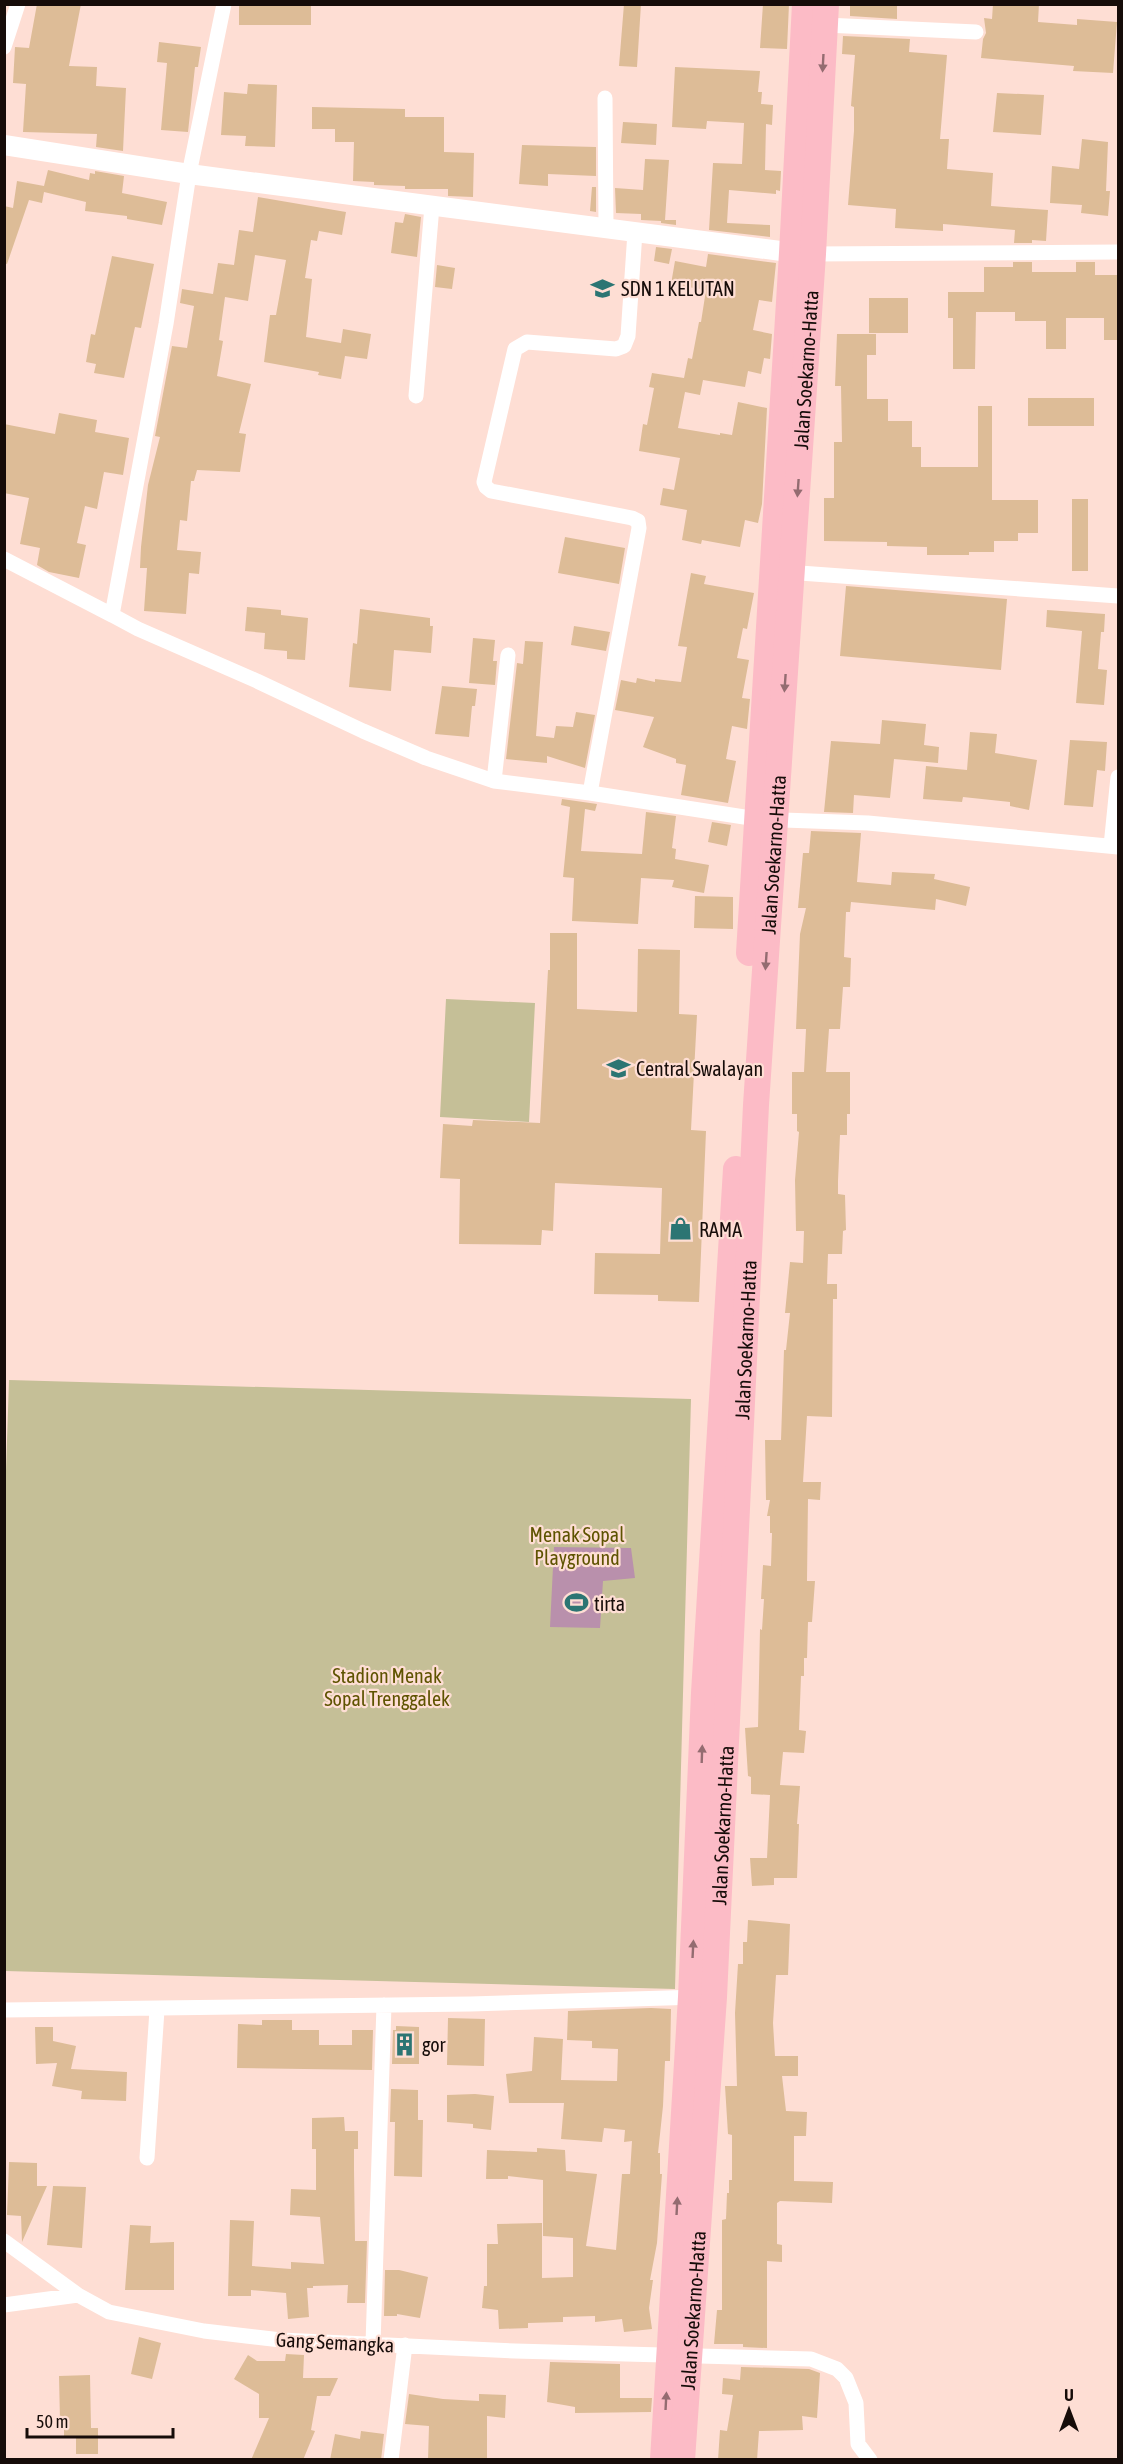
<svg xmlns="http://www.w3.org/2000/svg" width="1123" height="2464" viewBox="0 0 1123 2464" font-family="'Asap Condensed',sans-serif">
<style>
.green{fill:#c5bf97}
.water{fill:#b990ac}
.building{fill:#ddbc97}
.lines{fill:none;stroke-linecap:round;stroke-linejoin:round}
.minor{stroke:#fff;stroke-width:15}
.tertiary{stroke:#fff;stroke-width:20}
.trunk{stroke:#fcbbc6;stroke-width:26}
.oneway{fill:#946c71}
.labels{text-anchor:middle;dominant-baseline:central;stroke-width:4.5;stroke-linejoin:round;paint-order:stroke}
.poi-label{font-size:20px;fill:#160c09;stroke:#feded4;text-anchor:start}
.street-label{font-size:20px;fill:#160c09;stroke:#feded4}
.park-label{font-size:20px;fill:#5e5300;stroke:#feded4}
</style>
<rect width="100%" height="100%" fill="#feded4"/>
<path class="green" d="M446 999 535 1003 529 1122 440 1117Z
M9 1380 691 1399 675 1989 5 1971 4 1532Z"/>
<path class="water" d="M554 1547 631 1548 635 1578 603 1581 600 1628 550 1627Z"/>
<path class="building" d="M37 4H81L69 66 97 67 96 86 126 88 123 151 96 147 97 134 23 132 26 84 13 83 15 47 29 48Z
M239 4H311V25H239Z
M624 4H641L637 67 619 66Z
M763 4H789L787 49 760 48Z
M850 4H897V19L850 16Z
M993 4H1039L1038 22 1077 25V19L1117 22 1113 73 1073 71 1074 66 981 58 983 39 986 33 984 18 992 19Z
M843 36 910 39 909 52 947 55 940 139H949L947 169 993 173 991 206 1048 210 1046 241 1032 240V243H1014L1015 230 943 224V231L895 228 896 209 848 205 854 131V107L851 106 855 55 842 54Z
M159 42 201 47 198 67H195L188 132 161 130 167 63 157 62Z
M675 67 760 71 758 92H762L761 104 773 105 772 125 766 124 765 170 781 171 780 191 776 190V194L729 190 727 223 770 225V237L709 230 713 163 742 164 744 123 707 121 706 129 672 127Z
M248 84 277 85 275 147 245 146 246 136 221 135 224 92 247 94Z
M997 93 1044 95 1041 135 993 132Z
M312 107 405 109V117H444V152L474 153 473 197 448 196V189H405V186L374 185V182L353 181 354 142H335V129H312Z
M623 122 657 124 656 145 621 143Z
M1082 139 1108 142 1106 191H1110L1108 216 1081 213 1082 205 1050 203 1052 166 1079 169Z
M522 145 596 147V176L548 174V186L519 184Z
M645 159 669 160 665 220H676V225L661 223V221L641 220V214L616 213 615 188 643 190Z
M48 170 89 180 90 173 95 174V171L124 176 122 193 167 202 162 225 127 219V216L85 211 86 202 44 192 42 203 29 200 7 264 4 263V206L13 208 17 181 44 186Z
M592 187H596V212L590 211Z
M258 197 346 212 342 235 319 231 317 241 311 240 305 278 312 279 306 337 341 343 343 329 371 334 367 359 345 356 341 379 318 375 319 372 264 362 270 315H276L286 260 255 255 248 301 225 297 219 340 223 341 217 376 251 384 239 433 246 434 240 472 197 470 194 481H191L187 521 180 520 177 550 201 552 199 574 189 573 186 614 144 611 147 568H140L141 547 148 485 160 437 155 436 172 346 187 348 194 306 180 303 182 289 213 294 218 263 234 265 239 230 253 232Z
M405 214 421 217 417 257 391 253 395 222 403 223Z
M656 247 672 249 669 264 654 261Z
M708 254 776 263 772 302 759 300 753 330 772 334 770 359 764 358 761 374 748 371 745 387 703 380 700 395 685 392 678 428 720 435V433L732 435 738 402 767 408 762 504 758 523 745 520 740 547 702 540 701 544 682 540 687 510 660 505 663 488 674 490 680 458 639 451 643 424 647 425 654 388 649 387 652 373 684 378 688 358 692 359 699 322H701L706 290 671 284 675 261 706 267Z
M112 256 154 264 141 328 135 327 124 378 94 373 96 364 86 362 91 334 95 335Z
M1013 262H1032V272H1076V262H1095V275H1119V340H1104V318H1066V349H1046V321H1015V312H976L975 369H953V318H948V292H984V267H1013Z
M437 265 455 268 452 289 435 287Z
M869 298H908V333H869Z
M837 334H876V355H867V399H888V421H912V447H921V467H978V406H992V500H1038V533H1018V541H994V552H969V555H927V547L887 546V542L824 541V498H834V442H842L841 386H835Z
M1028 398H1094V426H1028Z
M59 413 97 420 95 432 129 438 123 475 104 472 97 509 85 506 77 543 86 545 79 578 49 572 37 565 40 548 20 544 29 498 4 493V424L55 434Z
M1072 499H1088V571H1072Z
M565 537 625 548 619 584 558 573Z
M691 573 706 576 704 584 754 593 747 629 743 628 737 658 749 660 742 698 750 699 747 729 732 726 726 759 736 761 728 803 681 795 686 765 676 763V759L643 747 654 717 615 710 621 680 636 683 637 678 655 682V679L681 682 687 647 678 646Z
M846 586 1007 599 1001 670 840 656Z
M247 607 281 610V615L308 618 305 660 287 659V651L264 649 265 633 245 631Z
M360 609 430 618V626H433L431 653 394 650 391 691 349 687 353 643 357 644Z
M1047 610 1105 614 1104 632H1101L1098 669 1107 670 1104 705 1076 703 1082 631 1046 627Z
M574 626 610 632 606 651 571 645Z
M473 638 495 640 493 661H497L495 685 469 683Z
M525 641 543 642 536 736 554 738 556 726 573 727 576 712 595 715 585 768 547 756V763L506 759 517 663 523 664Z
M442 686 477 689 475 706H472L469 737 435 734Z
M882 720 926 724 924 745 939 747 938 763 894 759 890 798 854 795 853 813 824 812 831 741 880 744Z
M970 732 997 734 995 753 1037 760 1029 810 1010 806V802L963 797 962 802 923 799 926 766 967 770Z
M1070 740 1107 742 1105 771 1097 770 1093 807 1064 805Z
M562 799 597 804 595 811 585 809 581 851 642 854 646 812 676 816 672 848 676 849 675 859 709 865 704 893 672 887 674 880 641 878 638 924 572 921 574 878 563 877 570 807 561 805Z
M712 822 731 825 727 846 708 842Z
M811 831 861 833 857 882 891 885 892 872 935 874 934 879 970 887 966 906 936 899 935 910 851 902 850 912H846L844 957 851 958 850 987H843L840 1029H829L826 1072H850V1114H847V1135H840L838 1181V1194L845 1195 846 1230 843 1231 842 1254H828L827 1284H837V1299H833L832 1417 807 1416 803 1482H821L820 1500 808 1499 807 1581H815L812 1622H808L807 1658H804V1676H801L799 1730 806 1731 804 1753 783 1752 780 1785 800 1786 797 1824H799L797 1878H774V1885L752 1886 750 1858H767L770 1795 751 1794V1777L748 1776 745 1728 758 1727 760 1629 762 1630 764 1599H761L763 1565 771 1566 772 1533H770V1516H767L770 1500H766L765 1440H781L784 1350H786L790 1313H785L790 1262 803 1263 804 1231H796L795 1180 799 1132 797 1131V1114H792V1072H804L806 1029H796L800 934 806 908H798L803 853H809Z
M695 896 733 897V929L694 928Z
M550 933H577V1009L637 1012 638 949 680 950 679 1014 697 1015 691 1130 706 1131 699 1302 658 1301V1295L594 1294 595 1253 660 1254 662 1188 555 1183 553 1231 542 1230 541 1245 459 1244 460 1179 440 1178 443 1124 472 1126 473 1120 540 1123 548 970H550Z
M748 1920 790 1924 788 1975H776L773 2023 775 2056H798V2076H782L786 2111 807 2112 806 2136H794V2181L833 2182 832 2203 780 2201 777 2203V2244L782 2245V2262L767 2261V2348L743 2347V2344H714L717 2310H722V2220L726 2219 727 2193H729V2180H732V2135L728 2134 725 2086H737L735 2013 738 1964H743V1942H747Z
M651 2008 671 2009 670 2061H665L663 2106 658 2153H660V2174H662L657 2243 650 2280H653L649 2308 652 2329 624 2332 622 2319 595 2322V2316L563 2317V2322L528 2323V2328L499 2329 498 2310 482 2308 484 2286H487V2244H498L497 2224 542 2223V2278L573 2277V2238L543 2236V2180L508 2176V2179H486L487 2150 537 2152V2148L565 2150 566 2171 597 2174 586 2246 616 2250 622 2174H630L632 2141 624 2142 625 2130 604 2128 602 2142 561 2139 564 2103H509L506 2074 532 2071 534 2037 563 2039 561 2080 617 2081 618 2049 592 2048V2041L567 2040 568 2011Z
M448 2018 485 2019 484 2066 447 2065Z
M262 2020H292V2030H319V2045H352V2030H373L372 2070 237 2068 238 2024 262 2025Z
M396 2026 419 2027V2064H392L393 2030H396Z
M35 2027H53V2041L76 2046 71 2069 127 2072 126 2101 81 2099 82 2091 52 2086 57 2063 36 2064Z
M391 2089 418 2090V2120H423L422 2177 394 2176 395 2122H390Z
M475 2094 494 2096 491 2130 473 2128V2124L447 2122V2095Z
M344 2117 345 2131H358V2149H354V2169L355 2241H367L365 2303H347L348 2285 313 2286V2288H307L309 2317 288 2319 286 2293 251 2290V2296H228L230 2220 254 2221 252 2266 291 2269V2262L324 2264 320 2217 290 2215 291 2189 316 2190V2149H312V2118Z
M9 2162 37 2163V2186H47L22 2242 21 2216 7 2215Z
M53 2186 86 2187 82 2248 47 2245Z
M130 2225 151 2226 150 2243 174 2242V2290H125Z
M385 2270H399L428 2277 420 2318 397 2314V2316H384Z
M139 2337 161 2343 152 2379 131 2374Z
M286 2354 304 2355 303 2378H338L330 2396H317L311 2430 315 2431 303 2460H251L269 2418H259V2394L234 2379 248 2355 257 2361H285Z
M550 2362 620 2364V2398H652L651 2412 575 2413V2407L547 2402Z
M741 2367 809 2369 820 2373 817 2418 802 2416 803 2430 759 2431 757 2460H718L720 2430 727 2431 733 2395 722 2394 723 2378 740 2380Z
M90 2375 91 2428H98V2454H76V2438H64V2421H60L59 2376Z
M409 2394 443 2399 479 2401V2394L506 2395 505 2418 487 2416V2460H428L429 2426 405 2424Z
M361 2431 384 2434 381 2460H330L335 2434 360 2439Z"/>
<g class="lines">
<path class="minor" d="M224 4 189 174 166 324 112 615 138 629 257 681 363 731 426 758 494 781 590 793 757 819 868 823 1118 847
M825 25 976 32
M4 47 18 4
M605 98 606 228
M813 254 1118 252
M416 396 432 206
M4 559 112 615
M786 572 1118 596
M494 781 508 655
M590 793 639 528 638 521 632 518 491 491 486 487 484 482 515 349 527 342 616 349 624 346 628 336 635 232
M1111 846 1118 777
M4 2010 471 2004 699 1997
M147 2158 157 2010
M4 2241 78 2295 109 2312 204 2331 281 2340 515 2351 811 2359 837 2369 846 2378 856 2403 858 2444 870 2460
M4 2305 78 2295
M373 2344 384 2005
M391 2460 405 2345"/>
<path class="tertiary" d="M4 145 189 174 804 254"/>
<g class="trunk">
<path d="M749 953 792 253 805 4"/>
<path d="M663 2460 691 1997 704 1693 736 1169"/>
<path id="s1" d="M682 2460 714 1997 756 1105 813 254 826 4"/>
</g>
</g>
<defs><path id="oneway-solid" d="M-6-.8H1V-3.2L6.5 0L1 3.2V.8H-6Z" transform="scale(1.5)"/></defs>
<g class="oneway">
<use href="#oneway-solid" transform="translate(823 63) rotate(93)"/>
<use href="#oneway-solid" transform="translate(798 488) rotate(94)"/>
<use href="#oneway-solid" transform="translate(785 683) rotate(94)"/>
<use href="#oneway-solid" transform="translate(766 961) rotate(94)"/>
<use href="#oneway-solid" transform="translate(702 1754) rotate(-88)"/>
<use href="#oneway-solid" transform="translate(693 1949) rotate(-87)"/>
<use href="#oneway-solid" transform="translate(677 2206) rotate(-87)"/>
<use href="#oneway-solid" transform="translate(666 2401) rotate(-87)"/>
</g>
<defs>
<symbol id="school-bare" viewBox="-9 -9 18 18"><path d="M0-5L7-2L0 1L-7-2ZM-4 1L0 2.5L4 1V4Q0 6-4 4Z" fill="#2c7573" stroke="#feded4" stroke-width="2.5" paint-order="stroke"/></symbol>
<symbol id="university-bare" viewBox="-9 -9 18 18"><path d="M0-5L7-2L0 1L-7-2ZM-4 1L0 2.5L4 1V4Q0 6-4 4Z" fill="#2c7573" stroke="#feded4" stroke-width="2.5" paint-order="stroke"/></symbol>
<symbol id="shop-bare" viewBox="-9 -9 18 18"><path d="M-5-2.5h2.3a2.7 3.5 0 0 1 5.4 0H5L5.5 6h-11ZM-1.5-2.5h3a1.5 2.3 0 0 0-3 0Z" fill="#2c7573" stroke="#feded4" stroke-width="2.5" paint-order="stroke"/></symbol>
<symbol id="stadium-bare" viewBox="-9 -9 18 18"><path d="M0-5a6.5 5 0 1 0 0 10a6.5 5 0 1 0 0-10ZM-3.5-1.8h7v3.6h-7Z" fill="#2c7573" stroke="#feded4" stroke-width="2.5" paint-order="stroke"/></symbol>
<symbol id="building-bare" viewBox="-9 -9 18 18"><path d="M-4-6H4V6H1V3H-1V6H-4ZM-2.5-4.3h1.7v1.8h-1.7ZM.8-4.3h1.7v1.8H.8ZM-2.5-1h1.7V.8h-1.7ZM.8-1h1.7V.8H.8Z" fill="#2c7573" stroke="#feded4" stroke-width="2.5" paint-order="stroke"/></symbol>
</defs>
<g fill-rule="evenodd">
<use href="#school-bare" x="586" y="272" width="33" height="33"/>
<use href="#university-bare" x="602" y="1052" width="33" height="33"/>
<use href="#shop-bare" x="664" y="1212" width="33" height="33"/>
<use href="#stadium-bare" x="560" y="1586" width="33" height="33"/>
<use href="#building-bare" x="388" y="2028" width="33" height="33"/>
</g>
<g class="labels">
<g class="poi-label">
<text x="621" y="288">SDN 1 KELUTAN</text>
<text x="636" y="1068">Central Swalayan</text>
<text x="699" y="1229">RAMA</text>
<text x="594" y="1603">tirta</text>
<text x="422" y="2044">gor</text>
</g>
<g class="street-label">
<text stroke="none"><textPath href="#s1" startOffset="2094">Jalan Soekarno-Hatta</textPath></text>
<text stroke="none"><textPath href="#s1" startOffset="1608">Jalan Soekarno-Hatta</textPath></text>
<text stroke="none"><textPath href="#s1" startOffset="1122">Jalan Soekarno-Hatta</textPath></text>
<text stroke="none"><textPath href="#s1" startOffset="636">Jalan Soekarno-Hatta</textPath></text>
<text stroke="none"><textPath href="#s1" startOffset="150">Jalan Soekarno-Hatta</textPath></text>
<text transform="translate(335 2342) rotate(3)">Gang Semangka</text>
</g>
<g class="park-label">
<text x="577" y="1534">Menak Sopal<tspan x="577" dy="23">Playground</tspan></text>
<text x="387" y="1675">Stadion Menak<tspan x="387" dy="23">Sopal Trenggalek</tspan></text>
</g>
</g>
<rect width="1123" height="2464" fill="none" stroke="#160c09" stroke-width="12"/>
<g transform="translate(1069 2410)" stroke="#feded4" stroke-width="4.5" paint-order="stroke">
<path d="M0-4.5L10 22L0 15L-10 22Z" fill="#160c09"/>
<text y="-9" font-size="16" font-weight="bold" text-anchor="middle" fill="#160c09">U</text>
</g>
<path d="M27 2428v9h146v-9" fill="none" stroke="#160c09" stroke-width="3"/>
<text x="36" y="2428" font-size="18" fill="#160c09" stroke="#feded4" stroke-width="4.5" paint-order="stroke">50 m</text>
</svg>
